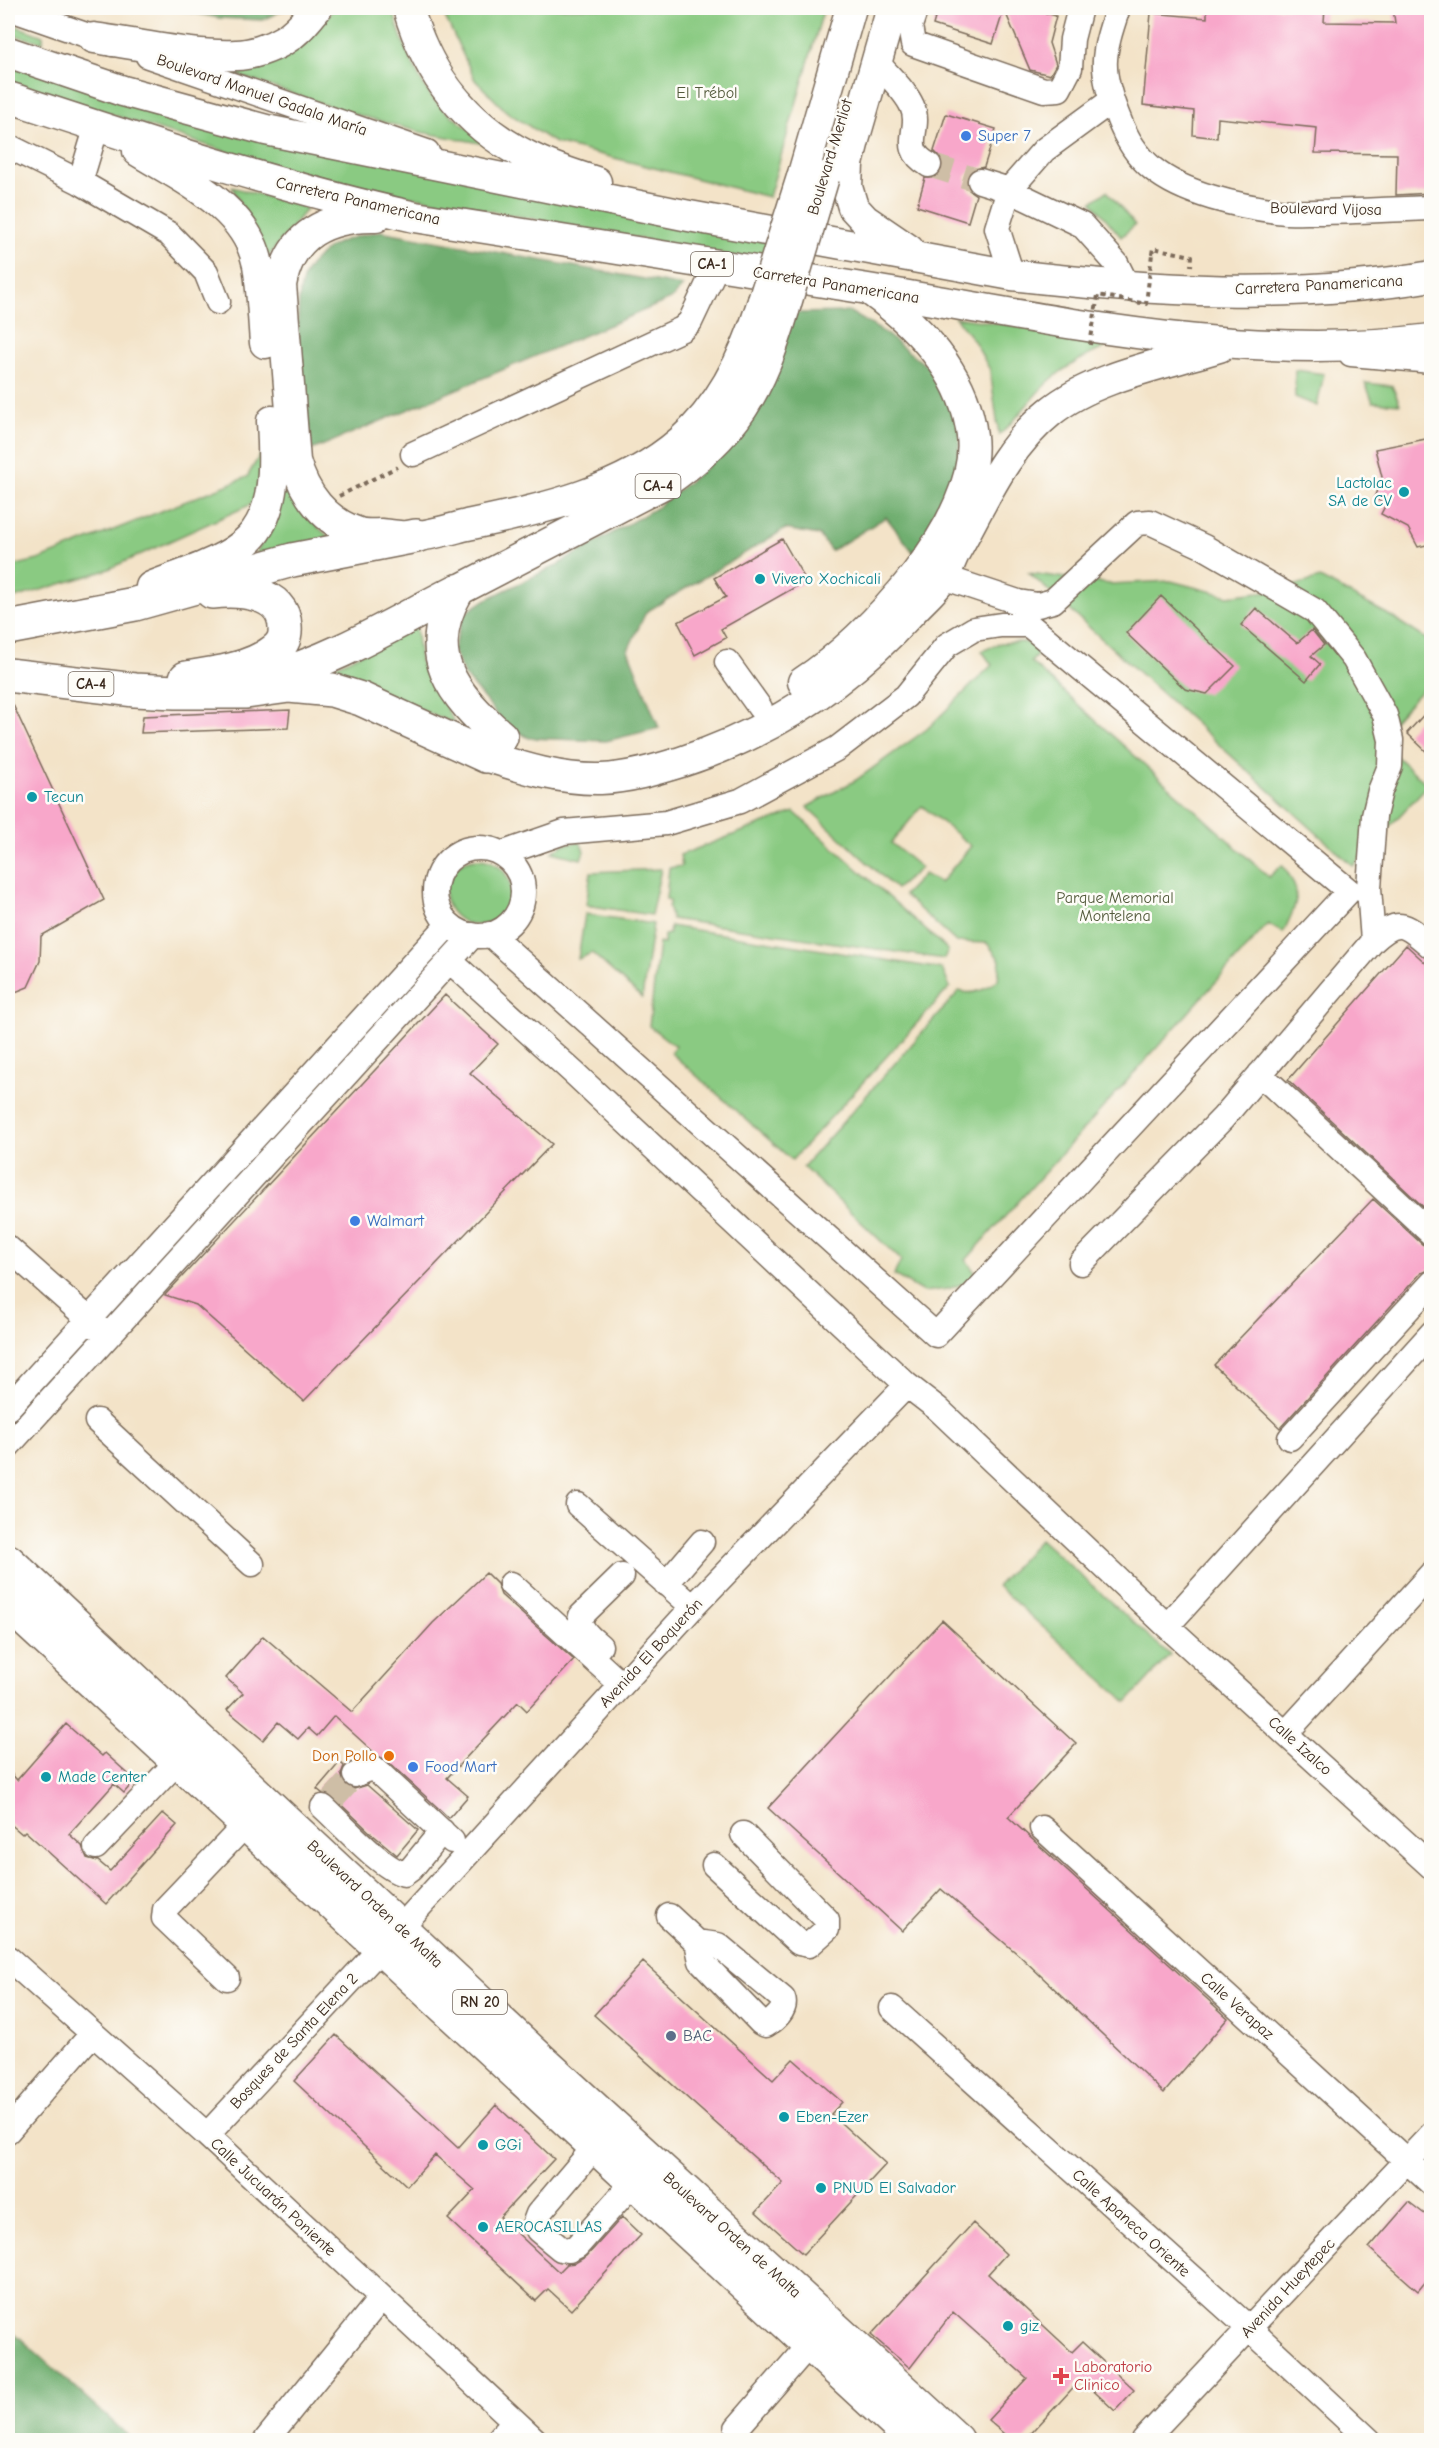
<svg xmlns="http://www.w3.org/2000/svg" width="1439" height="2448" viewBox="0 0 1439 2448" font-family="'Comic Neue',sans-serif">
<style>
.green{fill:#8aca82;stroke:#627a50;stroke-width:1.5}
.forest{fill:#6fae70;stroke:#556c47;stroke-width:1.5}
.building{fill:#f8a7ca}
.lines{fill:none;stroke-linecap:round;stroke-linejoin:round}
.minor-tunnel{stroke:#cebea6;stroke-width:24;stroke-dasharray:24 12;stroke-linecap:butt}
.minor-casing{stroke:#7b6b5a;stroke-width:27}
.major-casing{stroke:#7b6b5a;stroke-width:33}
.highway-casing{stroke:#7b6b5a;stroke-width:36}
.path{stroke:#7b6b5a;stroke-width:4;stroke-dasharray:4.5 4.5;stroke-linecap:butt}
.minor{stroke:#fff;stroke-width:24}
.major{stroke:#fff;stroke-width:30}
.highway{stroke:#fff;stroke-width:33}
.major-bridge-casing{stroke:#7b6b5a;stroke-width:33;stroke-linecap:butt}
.path-bridge{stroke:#7b6b5a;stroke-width:4;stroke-dasharray:4.5 4.5;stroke-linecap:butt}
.major-bridge{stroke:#fff;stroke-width:30}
.shop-dot{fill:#3f7fe0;stroke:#fdfcf7;stroke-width:2}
.culture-dot{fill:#0f9aa8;stroke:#fdfcf7;stroke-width:2}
.food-dot{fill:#e8710a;stroke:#fdfcf7;stroke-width:2}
.service-dot{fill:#5c6f8a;stroke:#fdfcf7;stroke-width:2}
.health-dot{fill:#e0444e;stroke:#fdfcf7;stroke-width:2}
.labels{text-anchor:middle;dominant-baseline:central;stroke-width:5;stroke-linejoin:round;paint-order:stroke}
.shield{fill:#fdfcf7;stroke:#75695f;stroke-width:1.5}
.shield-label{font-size:15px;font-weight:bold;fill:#3b2a1e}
.park-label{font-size:16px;fill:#535a3c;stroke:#fdfcf7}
.street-label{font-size:16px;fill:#3b2a1e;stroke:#fdfcf7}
.shop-label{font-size:16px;fill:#366cbe;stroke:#fdfcf7;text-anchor:start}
.culture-label{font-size:16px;fill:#0d838f;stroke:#fdfcf7;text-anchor:start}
.food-label{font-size:16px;fill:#c56008;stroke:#fdfcf7;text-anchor:end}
.service-label{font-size:16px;fill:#4e5e75;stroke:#fdfcf7;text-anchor:start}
.health-label{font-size:16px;fill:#be3a42;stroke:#fdfcf7;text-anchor:start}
</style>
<rect width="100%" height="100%" fill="#fdfcf7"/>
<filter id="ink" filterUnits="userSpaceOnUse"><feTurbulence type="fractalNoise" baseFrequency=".0167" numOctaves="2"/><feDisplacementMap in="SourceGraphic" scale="12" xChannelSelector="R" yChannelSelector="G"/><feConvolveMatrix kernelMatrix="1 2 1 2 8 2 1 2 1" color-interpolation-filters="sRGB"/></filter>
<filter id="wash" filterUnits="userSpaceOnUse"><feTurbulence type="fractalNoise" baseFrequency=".008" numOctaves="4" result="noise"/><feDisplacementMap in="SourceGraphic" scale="24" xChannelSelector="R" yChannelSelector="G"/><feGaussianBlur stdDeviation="1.35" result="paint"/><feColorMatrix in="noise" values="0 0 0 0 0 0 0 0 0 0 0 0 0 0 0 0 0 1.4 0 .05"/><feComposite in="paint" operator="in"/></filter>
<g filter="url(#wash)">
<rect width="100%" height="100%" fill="#f3e3c8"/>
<path class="green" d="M334 8H393C397 31 419 84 435 101 451 118 473 131 491 145L420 132 347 112 213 67 259 65 305 45Z
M441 8H824L769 197 555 143 507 112 475 80Z
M8 23 43 36V42L8 34Z
M8 63 772 243 766 262 361 187 265 164 8 81Z
M232 187 307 208 267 258Z
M1107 191 1135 225 1121 237 1092 202Z
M955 317 1119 341C1095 352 1065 365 1046 384 1029 400 1017 420 999 435L990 370 974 341Z
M1295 370 1324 374 1317 406 1295 397Z
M1365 383 1392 386 1400 404 1373 402Z
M267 443 254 503 104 571 8 600V567L38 560 247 477Z
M283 472 300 511 331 539 256 554 277 515Z
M1029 573 1110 584 1171 581 1228 596 1283 589 1320 578 1387 614 1431 642V680L1377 739 1428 785 1353 866Z
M416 627 420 661 455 724 325 671Z
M1024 642 1043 649 1031 662 1269 877 1282 865C1304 893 1297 903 1283 933L1268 924 966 1260 979 1278 948 1289 923 1292 894 1275 901 1260 803 1167 959 991C975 996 985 989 998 980L1000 960 987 943 956 942 904 895 924 874 940 883 971 846 922 806 891 843 921 868 896 889 807 807 856 780 927 729 992 665 982 651 1000 643Z
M794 812 948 950 944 959 672 919 668 907 670 901 666 899 669 868 682 866 680 855Z
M580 842 584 851 581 859 552 852 565 844Z
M445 892a33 33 0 1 1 66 0a33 33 0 1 1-66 0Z
M661 869 651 915 586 905 591 872Z
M585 914 653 924 642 998 592 953 578 959Z
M670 926 942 969 950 987 792 1160 671 1053 675 1046 649 1026 659 943 664 944V935L669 934Z
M1040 1539 1170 1655 1127 1702 997 1586Z"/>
<path class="forest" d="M168 8H288L262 20 219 18Z
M380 231 683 286 671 299 312 450C307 405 289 317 304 276 307 269 315 260 321 254 337 239 360 236 380 231Z
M850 312 882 331 933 371 947 391 960 433 958 473 917 557 886 517 831 551 819 535 785 529 646 612 628 650 659 728 606 741 529 738 505 724 465 676 453 650 464 614 485 600 557 565 656 508 707 467 796 313Z
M8 2327 133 2440H134H8Z"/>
<g id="blocks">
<path class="building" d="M938 8H1025L1056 16 1049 43 1056 64 1050 75 1030 70 1004 9 993 44 933 25Z
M1207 8H1325L1324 22 1395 23 1393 8H1431V193L1396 195 1397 154 1315 153 1317 128 1218 118 1217 138 1193 135 1194 111 1143 105 1151 13 1207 18Z
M946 114 996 129 984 167 971 170 966 177 969 190 976 195 968 222 917 206 925 178H935L943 167 942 159 934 151Z
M1431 438V544L1418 547 1408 528 1381 514 1386 504 1374 498 1382 477 1375 449Z
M782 539 806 581 721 629 726 638 695 655 678 622 726 597 714 578Z
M1161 596 1235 666 1207 694 1185 689 1126 633Z
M1256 608 1297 643 1312 630 1324 645 1311 656 1320 664 1306 681 1241 625Z
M8 694 104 900 41 936 40 961 28 987 8 995Z
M1431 707V756L1407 733Z
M290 710 288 728 141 733 143 716Z
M1406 945 1431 968V1214L1288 1080Z
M445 995 498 1044 470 1073 552 1144 304 1401 196 1305 165 1295Z
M1373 1199 1422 1244 1431 1248V1269L1421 1273 1280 1428 1214 1365Z
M486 1573 497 1584 501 1595 574 1660 527 1711 518 1702 447 1778 468 1796 449 1818 386 1760 378 1756 334 1716 317 1736 308 1728 298 1739 278 1722 263 1740 227 1710 243 1693 226 1678 263 1636 352 1712 433 1623Z
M942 1620 1076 1744 1008 1817 1228 2018 1164 2093 1020 1956 941 1889 902 1931 768 1808Z
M66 1724 102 1756 105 1753 135 1780 124 1793 114 1784 69 1834 82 1846 87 1858 98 1861 110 1871 163 1813 177 1825 106 1904 25 1831 22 1834 8 1822V1770L17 1780Z
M340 1762 344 1766 341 1774 346 1786 354 1789 367 1785 418 1830 397 1855 372 1834 333 1797 322 1793 317 1789Z
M643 1962 773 2080 793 2059 842 2102 831 2114 886 2164 803 2254 756 2212 783 2183 594 2015Z
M336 2035 458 2148 496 2105 554 2159 500 2217 559 2272 567 2264 575 2263 587 2256 622 2217 641 2235 571 2310 548 2289 536 2301 448 2219 475 2190 435 2155 407 2186 294 2081Z
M1409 2202 1431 2219V2275L1418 2291 1369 2248Z
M973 2223 1006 2254 988 2274 1072 2352 1082 2342 1134 2390 1115 2411 1081 2379 1025 2440H1011L988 2420 1027 2378 953 2312 910 2368 871 2335Z"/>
</g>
</g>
<g filter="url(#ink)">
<use href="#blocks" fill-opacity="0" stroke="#7b6b5a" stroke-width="1.5"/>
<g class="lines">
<path class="minor-tunnel" d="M929 165 980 181
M331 1801 355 1775"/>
<defs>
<path id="minor" d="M8 8 112 44
M916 8 910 26 913 44 1044 90 1059 89 1070 68 1072 39 1080 8
M1118 8C1102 55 1099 70 1118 117 1125 136 1137 156 1153 169 1183 194 1239 206 1277 211 1290 213 1304 212 1318 212 1356 212 1394 209 1432 208
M148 56 427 152
M876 61C887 75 905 90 912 106 923 130 898 147 929 165
M1111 101 1044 150 1009 190 1082 225 1116 263 1127 285
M8 146 80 182 169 234 206 272 218 302
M980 181 1009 190 997 228 1012 275
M80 182 97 126
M1351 354 1432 361
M413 454 682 329 690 322 717 265
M943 577 1018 602 1038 605 1053 601 1137 523 1150 522 1204 547 1315 611 1354 659 1385 715 1391 740 1390 766 1380 791 1374 816 1369 888 1373 941
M727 662 760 708
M435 892a44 44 0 1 1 88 0a44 44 0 1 1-88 0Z
M490 934 936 1335 1349 891 1029 625H1001L974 629 947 645 906 696 838 748 740 801 666 823 564 832 501 854
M450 961 574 1073 907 1385 938 1409 1167 1626 1432 1867
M1260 1074 1432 1234
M8 1248 101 1330
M1081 1263 1223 1118 1373 941C1400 916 1406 925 1432 947
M8 1408 449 924
M97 1421 252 1564
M1290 1438 1432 1283
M8 1446 473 935
M578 1505 693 1607
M511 1584 622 1685
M666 1584 702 1542
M1167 1626 1432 1333
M600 1646C591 1638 577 1629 581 1616L622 1576
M1286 1733 1432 1573
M355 1775 370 1768 376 1770 452 1841
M323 1807C342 1824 381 1868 404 1874L411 1869 442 1831
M1042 1828 1432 2184
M96 1847 177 1762
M714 1865 799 1943 809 1945 827 1929V1920L743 1834
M669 1916 697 1942 718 1945 783 1999C787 2009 775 2020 766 2025L761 2023 701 1961 697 1942
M401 1927 693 1607 907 1385
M8 1958 207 2135 535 2440
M227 1978 164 1918 165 1909 246 1824
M892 2008 1250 2329 1369 2440
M8 2131 92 2034
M207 2135 381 1948
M594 2148 538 2214 535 2222 538 2230 561 2249 569 2250 577 2246 633 2183
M737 2428 809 2345
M266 2440 381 2298
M498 2440 514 2421
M1144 2440 1432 2134"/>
<path id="major" d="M408 8C429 80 471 132 540 162 558 170 577 176 596 182
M892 8 854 140 848 164 847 187 853 207 865 220 909 250
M94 38C138 44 192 57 236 55 251 55 271 48 284 40 298 32 307 19 317 8
M8 52 123 91 266 130 689 216 1012 275C1150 291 1294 300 1432 276
M8 97C142 141 276 186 415 217 566 241 717 264 868 289 1055 320 1242 363 1432 339
M138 151C183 179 247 207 258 265 262 290 263 317 265 343
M803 174 851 8
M376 217C327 216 290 234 281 285L295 461C304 494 325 522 359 533 365 535 374 534 381 534 393 535 406 538 418 536 434 534 451 529 467 525 542 509 621 493 681 441 723 405 747 352 763 301
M151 587C180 575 227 562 249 539 278 510 274 458 272 421
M457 591 663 484C737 434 760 391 785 307
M803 682C868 640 982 520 972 436 965 374 919 326 871 291
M486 756C523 768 561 780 601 779 628 778 655 770 681 762 771 733 848 682 911 612 921 601 933 591 942 579 948 570 951 559 956 550 983 502 1005 448 1050 412 1094 376 1165 364 1219 347"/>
<path id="highway" d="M457 591C420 654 452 694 501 737
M8 628 135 604 292 560 416 536
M8 675 135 690 175 692H246L289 686 332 690 361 699 486 756
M186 678C214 674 251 669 274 651 282 645 286 638 285 627 284 591 238 589 212 592
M269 678C335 660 396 622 457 591
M8 1561 540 2059 957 2440
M8 1604 913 2440"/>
</defs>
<use href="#minor" class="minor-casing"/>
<use href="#major" class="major-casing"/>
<use href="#highway" class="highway-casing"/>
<path class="path" d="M1152 254 1153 248 1192 256 1191 266
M339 496 397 467"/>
<use href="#minor" class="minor"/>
<use href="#major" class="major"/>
<use href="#highway" class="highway"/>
<defs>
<path id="major-bridge" d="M763 301 803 174
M785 307 824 177"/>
</defs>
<use href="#major-bridge" class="major-bridge-casing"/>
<path class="path-bridge" d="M1090 345 1098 295 1146 304 1152 254"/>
<use href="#major-bridge" class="major-bridge"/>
</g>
</g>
<g class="shop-dot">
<circle cx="966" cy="136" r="6"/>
<circle cx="355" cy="1221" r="6"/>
<circle cx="413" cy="1767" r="6"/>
</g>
<g class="culture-dot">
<circle cx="1404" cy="492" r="6"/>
<circle cx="760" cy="579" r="6"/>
<circle cx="32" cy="797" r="6"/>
<circle cx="46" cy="1777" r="6"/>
<circle cx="784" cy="2117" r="6"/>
<circle cx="483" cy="2145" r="6"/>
<circle cx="821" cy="2188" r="6"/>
<circle cx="483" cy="2227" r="6"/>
<circle cx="1008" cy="2326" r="6"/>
</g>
<circle class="food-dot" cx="389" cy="1756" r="6"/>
<circle class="service-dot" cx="671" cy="2036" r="6"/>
<path class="health-dot" d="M1058 2367h6v6h6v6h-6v6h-6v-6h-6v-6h6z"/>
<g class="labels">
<g class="shield">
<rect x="691" y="252" width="42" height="24" rx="4.5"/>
<rect x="635.5" y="474" width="45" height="24" rx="4.5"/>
<rect x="68.5" y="672" width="45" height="24" rx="4.5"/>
<rect x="453" y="1990" width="54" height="24" rx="4.5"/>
</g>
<g class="shield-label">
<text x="712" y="264">CA-1</text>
<text x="658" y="486">CA-4</text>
<text x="91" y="684">CA-4</text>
<text x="480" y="2002">RN 20</text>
</g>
<g class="park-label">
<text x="707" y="93">El Trébol</text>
<text x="1115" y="898">Parque Memorial<tspan x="1115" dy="18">Montelena</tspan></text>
</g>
<g class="street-label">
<text transform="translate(262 95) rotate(19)">Boulevard Manuel Gadala María</text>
<text transform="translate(830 157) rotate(-73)">Boulevard Merliot</text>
<text transform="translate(358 201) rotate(13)">Carretera Panamericana</text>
<text transform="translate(1326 209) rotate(1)">Boulevard Vijosa</text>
<text transform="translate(836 285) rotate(9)">Carretera Panamericana</text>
<text transform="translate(1319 285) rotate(-3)">Carretera Panamericana</text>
<text transform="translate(651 1653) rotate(-47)">Avenida El Boquerón</text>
<text transform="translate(1300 1746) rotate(42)">Calle Izalco</text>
<text transform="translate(375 1904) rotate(43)">Boulevard Orden de Malta</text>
<text transform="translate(1237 2006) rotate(42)">Calle Verapaz</text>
<text transform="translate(294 2041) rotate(-47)">Bosques de Santa Elena 2</text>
<text transform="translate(273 2197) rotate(43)">Calle Jucuarán Poniente</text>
<text transform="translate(1131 2223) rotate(42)">Calle Apaneca Oriente</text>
<text transform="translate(732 2235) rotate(42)">Boulevard Orden de Malta</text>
<text transform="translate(1288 2288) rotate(-47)">Avenida Hueytepec</text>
</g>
<g class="shop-label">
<text x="978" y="136">Super 7</text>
<text x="367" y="1221">Walmart</text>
<text x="425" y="1767">Food Mart</text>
</g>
<g class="culture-label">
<text x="1392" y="483" text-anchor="end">Lactolac<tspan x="1392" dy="18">SA de CV</tspan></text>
<text x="772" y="579">Vivero Xochicali</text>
<text x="44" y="797">Tecun</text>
<text x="58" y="1777">Made Center</text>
<text x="796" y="2117">Eben-Ezer</text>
<text x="495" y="2145">GGi</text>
<text x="833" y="2188">PNUD El Salvador</text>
<text x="495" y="2227">AEROCASILLAS</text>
<text x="1020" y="2326">giz</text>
</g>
<g class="food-label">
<text x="377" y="1756">Don Pollo</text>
</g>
<g class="service-label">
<text x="683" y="2036">BAC</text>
</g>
<g class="health-label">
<text x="1074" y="2367">Laboratorio<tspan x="1074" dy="18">Clinico</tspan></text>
</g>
</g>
<rect width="1439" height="2448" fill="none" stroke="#fdfcf7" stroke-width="30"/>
</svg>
